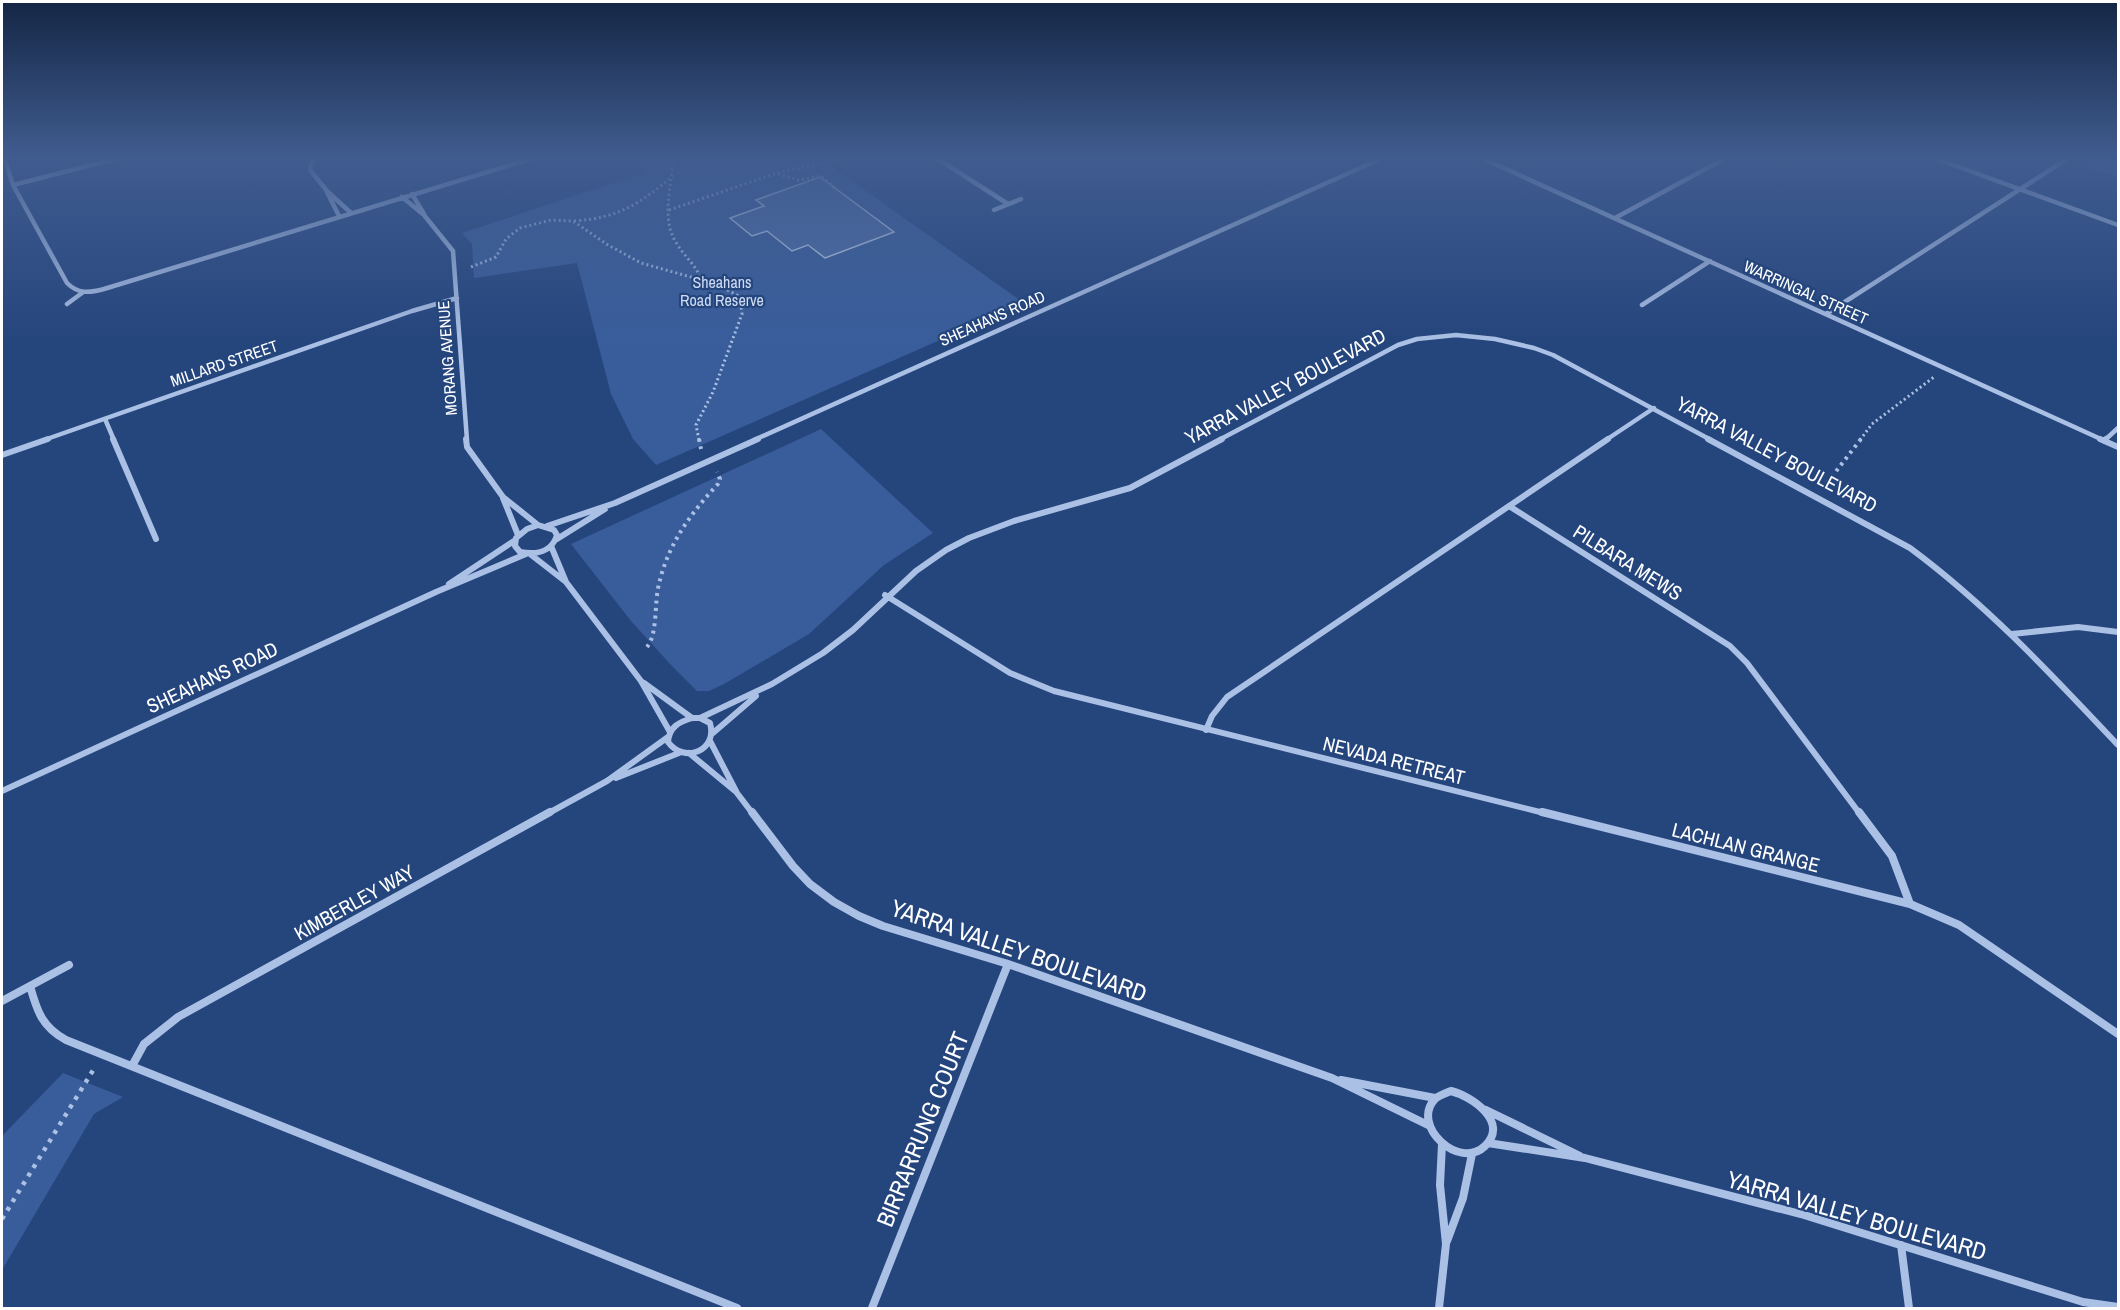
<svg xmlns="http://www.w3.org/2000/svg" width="2120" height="1310" viewBox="0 0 2120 1310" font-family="'Archivo Narrow',sans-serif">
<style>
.green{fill:#395d9b}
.building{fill:#4e6fa6;stroke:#cedcf4;stroke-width:1.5}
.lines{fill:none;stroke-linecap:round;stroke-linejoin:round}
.path-far2{stroke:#abc0e5;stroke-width:3;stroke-dasharray:2 3;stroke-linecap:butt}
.path-far1{stroke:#abc0e5;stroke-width:4;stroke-dasharray:3 4.5;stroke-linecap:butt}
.path{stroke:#abc0e5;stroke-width:4.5;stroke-dasharray:4 6;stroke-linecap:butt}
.service{stroke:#abc0e5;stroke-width:3}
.minor-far2{stroke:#abc0e5;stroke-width:4.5}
.minor-far1{stroke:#abc0e5;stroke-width:6}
.minor{stroke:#abc0e5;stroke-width:8}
.labels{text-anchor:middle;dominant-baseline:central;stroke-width:4.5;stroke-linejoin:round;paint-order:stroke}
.far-park-label{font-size:16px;fill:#cedcf4;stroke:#25457d}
.far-street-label{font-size:16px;fill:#fff;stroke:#25457d}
.street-label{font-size:20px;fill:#fff;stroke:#25457d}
.near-street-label{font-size:24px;fill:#fff;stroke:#25457d}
</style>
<rect width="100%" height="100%" fill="#25457d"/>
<path class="green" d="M635 159H821L1024 303 656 465 633 439 611 394 577 263 474 278 472 244 462 233 644 173Z
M2094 159H2118V178L2083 166Z
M821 429 933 533 884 565 809 634 724 684 709 691H697L671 665 631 621 571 544Z
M63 1073 123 1097 94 1114 2 1270V1136Z"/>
<path class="building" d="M820 177 894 232 825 258 808 245 792 251 767 231 752 236 730 218 764 206 756 200Z"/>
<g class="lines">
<path class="path-far2" d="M673 159C672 187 660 218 677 244 684 256 696 265 701 279
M2109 159 2118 162
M778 174 799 180 821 176 835 188
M669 210 777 173 823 163
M574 221C619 218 639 204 673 176
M471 267 496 257 506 239 520 228 551 220 573 221 608 245 641 263 716 284 737 295 740 298 742 314 713 392 696 425 699 440
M725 304 740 298
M1860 440 1872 424 1934 377"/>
<path class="path-far1" d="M699 439 701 449
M1827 483 1861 439
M647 647C658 634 654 602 659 584 668 544 691 513 718 484L720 479 717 472"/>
<path class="path" d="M2 1219 95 1067"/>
<path class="service" d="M832 160 837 159"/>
<path class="minor-far2" d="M5 159 13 185 67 283C78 294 89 293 104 289L530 159
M314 159 310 167 311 171 327 191 351 213
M938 159 1008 204
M1484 159 2103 440
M1937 159 2118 225
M13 185 115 159
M327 192 339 216
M412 194 424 214
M402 197 424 215 453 251 467 440
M994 210 1021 199
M1615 218 1724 159
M67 304 82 293
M1642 305 1710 261
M1826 314 2067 159
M105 419 114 440
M44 440 412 311 457 298
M754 440 1380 159
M1219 440 1398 345 1417 339 1456 335 1495 339 1534 348 1553 355 1711 440
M1606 440 1654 408
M2105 440 2118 428"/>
<path class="minor-far1" d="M113 439 156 539
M466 439 467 447 503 497 538 525
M1708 439 1910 548C1987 605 2052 675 2118 745
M2100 439 2118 447
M2104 441 2106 439
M2 455 48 439
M503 498 518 535
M1509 506 1730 646 1747 663 1860 814
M538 525 554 530 557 535C552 552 536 555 520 552L515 546 516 538 527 529Z
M547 526 615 503 758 439
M557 539 605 509
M551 546 566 582 641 681 670 732
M530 554 566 582
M449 584 514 541
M885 595 1010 673 1054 691 1548 814
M2012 634 2078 627 2118 632
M644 683 692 718
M692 718H700L710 723C718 751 684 764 668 742 669 727 679 722 692 718Z
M700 718 772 684 823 653 853 630 916 571 946 550 969 538 1014 521 1130 488 1222 439
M1206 730 1212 716 1227 697 1608 439
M713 733 756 696
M710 741 737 793 753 814
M689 753 735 791
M616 778 679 753
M2 791 436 592 526 554
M547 814 607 781 668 737"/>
<path class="minor" d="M752 812 793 866 810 884 834 902 859 916 883 926 1008 964 1332 1078 1430 1126
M1542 812 1910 904
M1859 812 1892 856 1910 904 1959 925 2118 1034
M30 986C37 1011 42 1027 66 1040L737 1308
M2 1001 69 965
M132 1066 144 1044 178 1017 550 812
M1341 1080 1435 1098
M1451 1091C1471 1096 1510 1122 1485 1146 1459 1171 1410 1125 1435 1099 1438 1096 1446 1093 1451 1091Z
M1486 1110 1580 1156
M1488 1143 1585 1158 1804 1215 2083 1302 2118 1307
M1447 1241 1463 1198 1472 1154
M1901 1245 1909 1308
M872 1308 1008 964
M1439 1308 1446 1244 1440 1185 1442 1144"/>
</g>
<linearGradient id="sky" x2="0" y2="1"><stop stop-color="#142645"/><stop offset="0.46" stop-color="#405c8f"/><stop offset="1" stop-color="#405c8f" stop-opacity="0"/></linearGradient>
<rect width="2120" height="342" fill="url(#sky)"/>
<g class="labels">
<g class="far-park-label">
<text x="722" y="282">Sheahans<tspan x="722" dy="18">Road Reserve</tspan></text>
</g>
<g class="far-street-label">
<text transform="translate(1806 292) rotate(24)">WARRINGAL STREET</text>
<text transform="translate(992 318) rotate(-24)">SHEAHANS ROAD</text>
<text transform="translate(447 358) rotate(-94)">MORANG AVENUE</text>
<text transform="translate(224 363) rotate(-19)">MILLARD STREET</text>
</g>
<g class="street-label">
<text transform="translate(1285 386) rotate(-28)">YARRA VALLEY BOULEVARD</text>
<text transform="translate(1777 454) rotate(28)">YARRA VALLEY BOULEVARD</text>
<text transform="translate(1628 562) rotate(32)">PILBARA MEWS</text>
<text transform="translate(212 677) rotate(-25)">SHEAHANS ROAD</text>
<text transform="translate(1394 760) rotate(14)">NEVADA RETREAT</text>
<text transform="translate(1746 847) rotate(14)">LACHLAN GRANGE</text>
<text transform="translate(354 902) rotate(-29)">KIMBERLEY WAY</text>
</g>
<g class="near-street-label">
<text transform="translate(1019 950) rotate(19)">YARRA VALLEY BOULEVARD</text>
<text transform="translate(922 1129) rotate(-68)">BIRRARRUNG COURT</text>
<text transform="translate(1857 1215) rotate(16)">YARRA VALLEY BOULEVARD</text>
</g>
</g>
<rect width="2120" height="1310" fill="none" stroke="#ffffff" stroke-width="6"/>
</svg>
